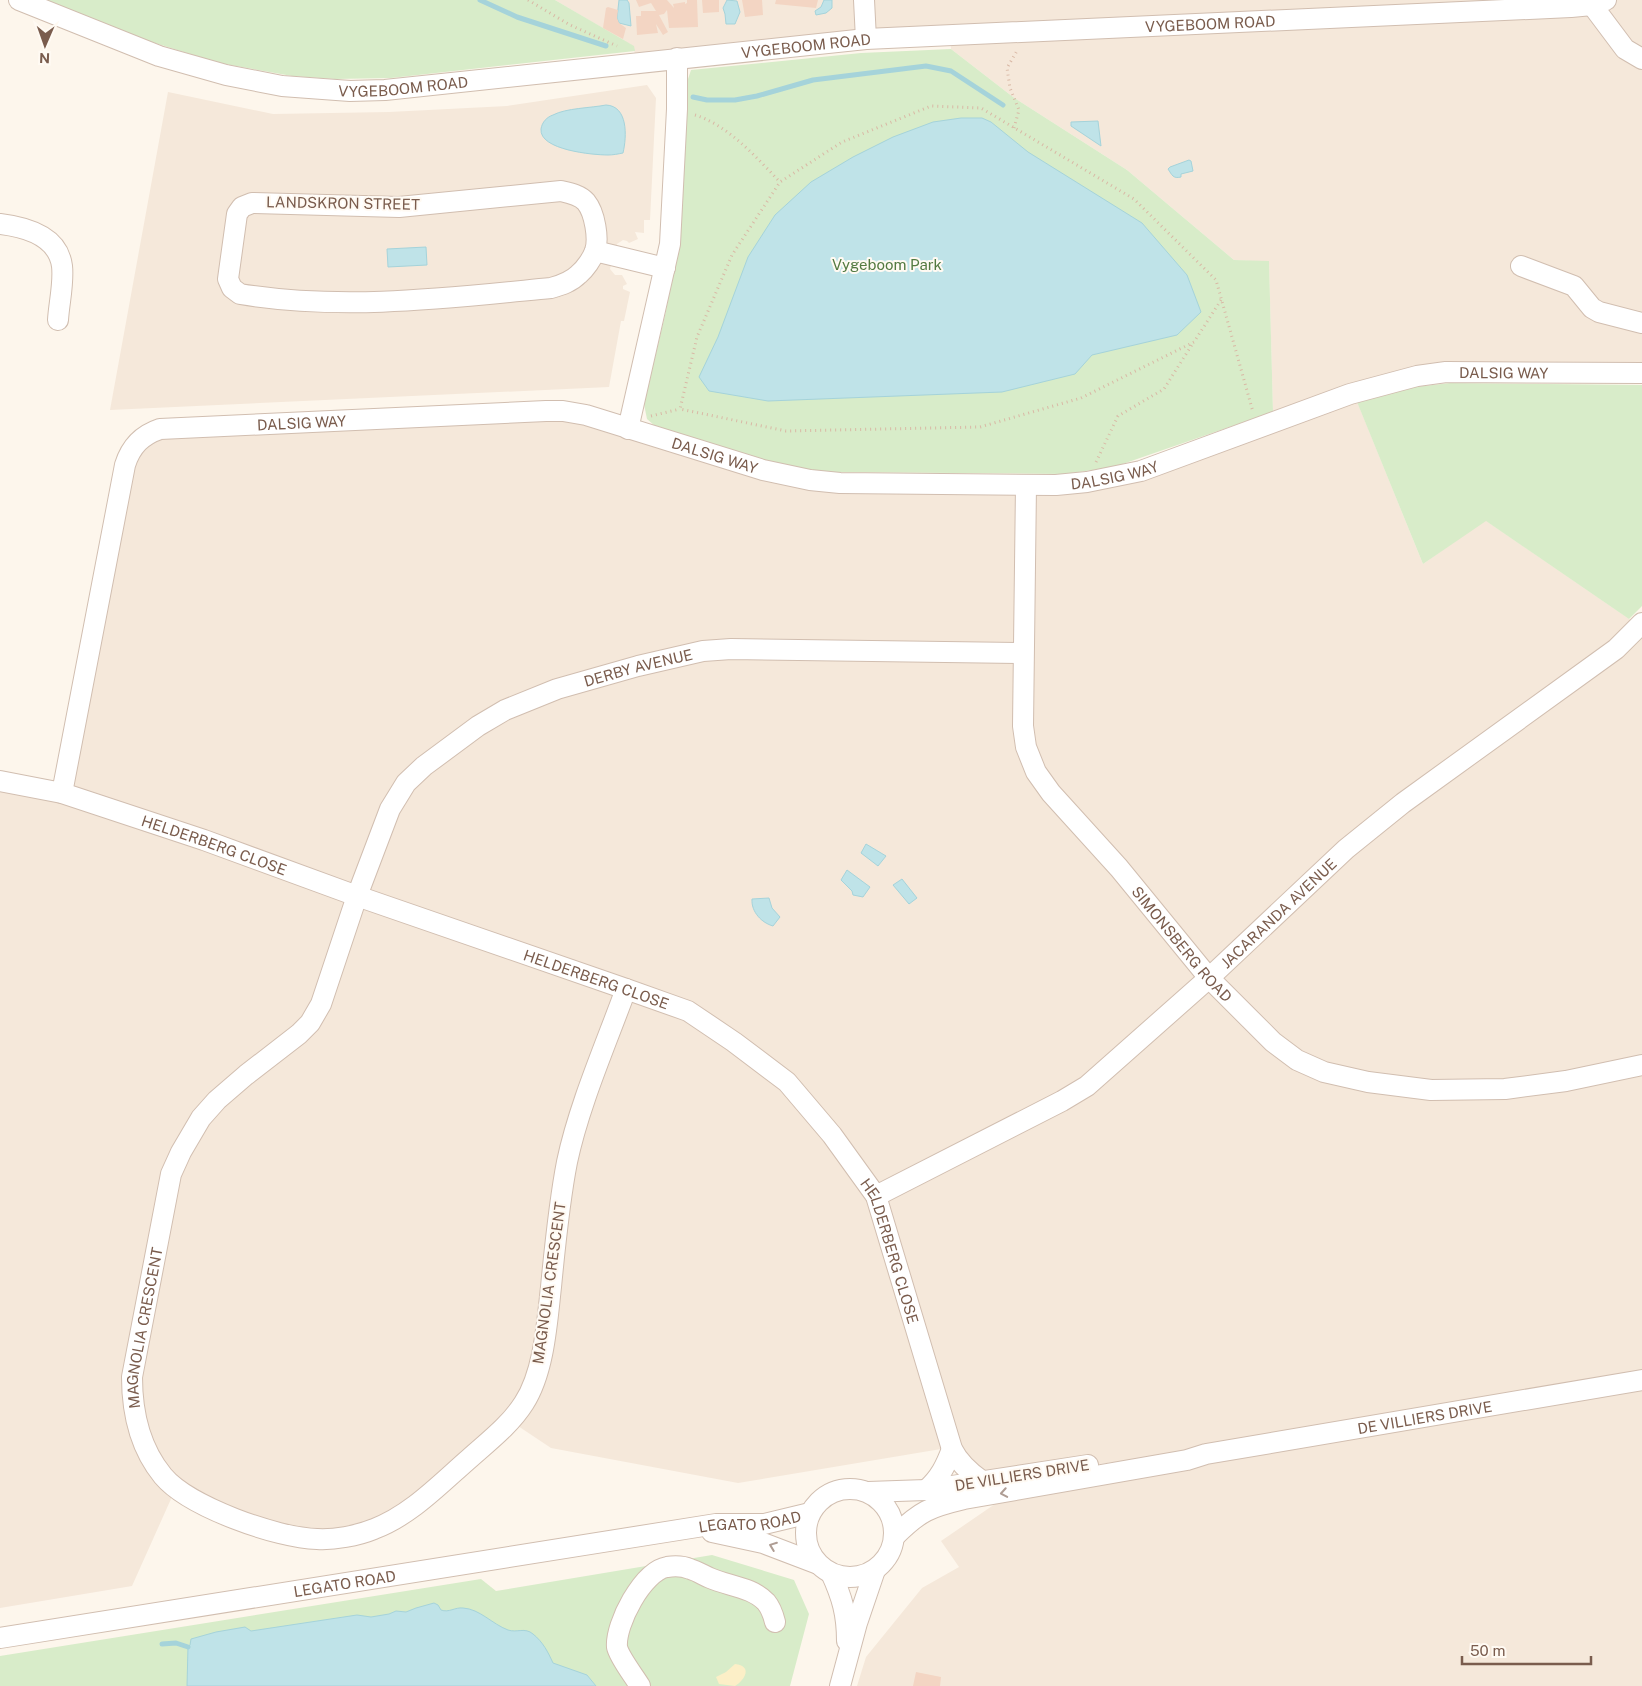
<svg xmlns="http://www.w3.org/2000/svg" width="1642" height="1686" viewBox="0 0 1642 1686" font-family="'Public Sans',sans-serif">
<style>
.residential{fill:#f5e8da}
.green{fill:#d8ecc9}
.sand{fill:#fcefc7}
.water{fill:#bfe3e8;stroke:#a5d3da}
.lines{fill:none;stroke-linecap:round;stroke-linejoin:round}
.stream{stroke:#a5d3da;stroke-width:5}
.building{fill:#f3d5c3}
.minor-casing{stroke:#d1beb0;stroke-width:22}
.path{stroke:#d9b8a5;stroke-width:3;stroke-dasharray:1 4;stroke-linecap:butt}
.minor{stroke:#fff;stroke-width:20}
.oneway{stroke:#af9d94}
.labels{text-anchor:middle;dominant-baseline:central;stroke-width:4;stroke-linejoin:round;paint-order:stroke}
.street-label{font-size:15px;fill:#7a5c4d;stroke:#fffaf3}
.park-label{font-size:15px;fill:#537a41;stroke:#fffaf3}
</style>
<rect width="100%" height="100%" fill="#fdf6ec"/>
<path class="residential" d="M555 0H1642V374L1446 373 1354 394 1423 564 1485 520 1638 625 1642 621V1686H857L866 1657 922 1588 959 1567 941 1541 995 1504 1160 1456 1054 1470 984 1481 953 1447 738 1483 551 1448 512 1422 427 1498 318 1541 175 1490 132 1586 0 1608V779L64 791 126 465 142 439 556 412 763 472 1066 486 1276 423 1273 412 1269 262 1234 260 1127 170 1013 97 951 49 950 35 637 62 633 46Z
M647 85 656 98 650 220H644V233L635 232 638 239 629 243 627 241 623 240 617 244 610 269 615 275H622L627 284 623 286V289L630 292 624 321H621L609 387 110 410 168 92 273 114 389 112 507 106Z"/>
<path class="green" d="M45 0H555L634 46 635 51 391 78 335 79 292 76 219 63 142 39Z
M951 49 1013 97 1127 170 1234 260 1269 261 1273 412 1114 467 1064 474 828 472 780 466 655 426 647 419 644 404 666 311 678 246 688 79 691 70 861 53Z
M1450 383 1642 385V606L1629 619 1486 521 1423 564 1357 402 1406 388Z
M712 1555 794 1580 809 1614 790 1686H0V1656L481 1579 496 1591Z"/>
<path class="sand" d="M735 1664C753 1666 745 1680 735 1686L719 1684 716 1677 726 1672Z"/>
<path class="water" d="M619 0H627L629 3 631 26 619 23 617 18Z
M727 0 737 1 740 12 735 24H726L725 14 723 8Z
M824 0H832V8L826 13 816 15 815 11 821 7Z
M606 105C628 106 627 136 623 153 618 154 613 155 608 155 593 155 539 150 541 129 542 122 547 117 553 115 566 108 591 108 606 105Z
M961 118H982L991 122 1028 152 1142 223 1187 275 1201 312 1177 335 1092 355 1075 374 1002 392 768 401 709 391 699 377 718 337 748 257 775 215 811 182 853 157 893 137 933 122Z
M1098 121 1101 146 1071 126V122Z
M1189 160 1191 161 1193 171 1181 174V177C1173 179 1172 175 1168 169L1170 167Z
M426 247 427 265 388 267 387 249Z
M866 844 886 856 878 866 861 853Z
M847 870 870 887 863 897 853 895 852 891 841 880Z
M902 879 917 898 909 904 893 885Z
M769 898 772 908 780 917 773 926C762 923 751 912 752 899Z
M434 1603 438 1605 441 1610C449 1613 455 1607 463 1608 480 1609 492 1624 508 1630 517 1633 525 1627 533 1634 543 1642 548 1652 553 1663L587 1675 596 1686H187L188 1647 190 1645 191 1639 216 1632 245 1627 251 1631 357 1615 371 1617 389 1614 396 1611 406 1612 416 1608Z"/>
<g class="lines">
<path class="stream" d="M480 0 517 17 606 46
M693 97 707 100H735L757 96 813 80 926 66 951 71 1003 105
M162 1644 176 1643 188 1647"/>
</g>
<path class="building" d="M636 0H667L674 8 673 4 685 2V4L687 3V0H697L698 27 669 28 667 10 664 14 659 15 668 32 663 35 656 24 658 33 637 35 636 16H641V11H656L651 3 639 7Z
M702 0H719V12L703 13Z
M742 0H762L763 15 745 17Z
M776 0H818L816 8 775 4Z
M608 7 618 10 617 18 619 23 626 28 623 39 603 28 606 8Z
M916 1672 941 1677 940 1686H913Z"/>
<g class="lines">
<defs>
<g id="minor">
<path id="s1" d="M19 0 159 56 226 75 282 86 350 91 385 90 866 39 1571 7 1592 5 1606 0"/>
<path d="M864 0 866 39"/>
<path d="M1592 5 1625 49 1642 59"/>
<path d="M561 191C570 193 580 195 586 202 595 213 599 239 595 251 592 259 585 269 579 274 571 282 562 285 551 288 448 298 343 311 240 294L232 288 228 279 237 214 242 207 252 203 399 207Z"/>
<path d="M0 224C25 227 58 236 62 266 64 283 59 303 58 320"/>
<path d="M595 251 665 268"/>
<path d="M1521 266 1574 286 1592 308 1599 312 1642 323"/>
<path d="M628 429 670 244 677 109V58"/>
<path id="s2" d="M1026 485 1023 726 1026 747 1036 772 1051 793 1119 868 1209 978 1273 1042 1297 1060 1324 1072 1368 1082 1431 1090 1505 1089 1566 1081 1642 1065"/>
<path id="s3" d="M0 781 62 793 204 840 357 896 626 989 688 1011 734 1042 787 1082 832 1135 876 1196 952 1449C959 1463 969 1472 982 1481"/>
<path id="s4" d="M62 793 125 465C131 446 142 435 160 429L546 411H563L586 415 763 470 810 480 840 483 1056 485 1087 482 1141 471 1350 394 1417 376 1446 372 1642 373"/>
<path id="s5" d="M626 989C606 1044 579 1105 567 1162 559 1203 555 1245 551 1287 547 1323 544 1372 524 1403 510 1425 489 1441 470 1458 440 1484 411 1515 374 1529 357 1536 334 1540 317 1539 277 1538 189 1507 163 1476 140 1448 132 1412 132 1377L171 1174 181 1152 201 1118 217 1100 246 1075 299 1034 310 1023 321 1004 357 896 390 809 406 783 424 766 478 726 505 710 557 689 638 666 703 651 731 649 1022 653"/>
<path id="s6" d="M876 1196 1062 1101 1087 1086 1209 978 1346 849 1403 803 1616 649 1642 623"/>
<circle cx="850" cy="1533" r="44"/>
<path d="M926 1490C940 1478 946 1465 952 1449"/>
<path d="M868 1492 926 1490 1088 1465"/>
<path d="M712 1532 763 1543 818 1564"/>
<path id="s7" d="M895 1536C920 1511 930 1507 964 1499L1187 1460 1206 1454 1642 1380"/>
<path d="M831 1573C842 1597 847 1614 847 1641"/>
<path id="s8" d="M0 1638 716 1524H764L810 1513"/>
<path d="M640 1686C634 1676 619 1657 617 1647 615 1624 643 1571 667 1567 674 1566 683 1566 690 1569 697 1571 703 1575 710 1578 728 1586 752 1587 766 1602 771 1608 773 1614 775 1622"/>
<path d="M840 1686 857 1623 875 1570"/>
</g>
</defs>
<use href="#minor" class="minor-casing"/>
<path class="path" d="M528 0 570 25 617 46
M695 115C728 125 757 158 780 182
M1014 128 1019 110 1010 88 1007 68 1018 49
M1221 300 1194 342 1081 398 980 427 786 431 680 409 697 337 732 255 780 182 842 142 931 106 981 108 1134 199 1216 280 1253 412
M651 416 680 409
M1096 462 1118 416 1164 389 1193 343"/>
<use href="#minor" class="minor"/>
</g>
<defs><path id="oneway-chevron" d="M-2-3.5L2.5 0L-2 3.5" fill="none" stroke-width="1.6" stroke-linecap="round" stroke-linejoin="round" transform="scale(1.25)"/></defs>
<g class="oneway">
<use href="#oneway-chevron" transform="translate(1004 1493) rotate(170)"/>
<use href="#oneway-chevron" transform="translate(773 1546) rotate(-159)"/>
</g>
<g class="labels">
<g class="street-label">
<text stroke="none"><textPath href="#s1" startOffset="1209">VYGEBOOM ROAD</textPath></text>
<text stroke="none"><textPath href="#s1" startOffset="804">VYGEBOOM ROAD</textPath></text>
<text stroke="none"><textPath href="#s1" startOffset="399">VYGEBOOM ROAD</textPath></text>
<text transform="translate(343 203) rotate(1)">LANDSKRON STREET</text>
<text stroke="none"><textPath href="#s4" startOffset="1758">DALSIG WAY</textPath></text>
<text stroke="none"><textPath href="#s4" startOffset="528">DALSIG WAY</textPath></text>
<text stroke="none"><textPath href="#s4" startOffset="948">DALSIG WAY</textPath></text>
<text stroke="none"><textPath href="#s4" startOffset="1352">DALSIG WAY</textPath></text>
<text stroke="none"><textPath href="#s5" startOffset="1898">DERBY AVENUE</textPath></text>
<text stroke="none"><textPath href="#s3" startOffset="224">HELDERBERG CLOSE</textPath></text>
<text stroke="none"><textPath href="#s6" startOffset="496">JACARANDA AVENUE</textPath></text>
<text stroke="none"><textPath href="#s2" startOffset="515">SIMONSBERG ROAD</textPath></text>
<text stroke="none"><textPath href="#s3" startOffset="629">HELDERBERG CLOSE</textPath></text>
<text stroke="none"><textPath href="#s3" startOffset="1049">HELDERBERG CLOSE</textPath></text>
<text transform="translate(549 1283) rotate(-82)">MAGNOLIA CRESCENT</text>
<text stroke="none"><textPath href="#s5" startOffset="1010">MAGNOLIA CRESCENT</textPath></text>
<text stroke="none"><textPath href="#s7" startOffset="548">DE VILLIERS DRIVE</textPath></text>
<text transform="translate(1022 1475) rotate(-9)">DE VILLIERS DRIVE</text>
<text stroke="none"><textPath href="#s8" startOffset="759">LEGATO ROAD</textPath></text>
<text stroke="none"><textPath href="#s8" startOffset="349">LEGATO ROAD</textPath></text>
</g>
<g class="park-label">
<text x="887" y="264">Vygeboom Park</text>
</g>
</g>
<g transform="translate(45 45) rotate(182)" stroke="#fffaf3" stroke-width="4" paint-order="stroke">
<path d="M0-4L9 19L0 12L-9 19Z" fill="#7a5c4d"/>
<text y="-8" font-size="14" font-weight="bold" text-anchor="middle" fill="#7a5c4d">N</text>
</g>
<path d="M1462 1656v8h129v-8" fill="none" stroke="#7a5c4d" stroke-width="2.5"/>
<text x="1470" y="1656" font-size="15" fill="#7a5c4d" stroke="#fffaf3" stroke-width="4" paint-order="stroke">50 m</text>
</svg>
